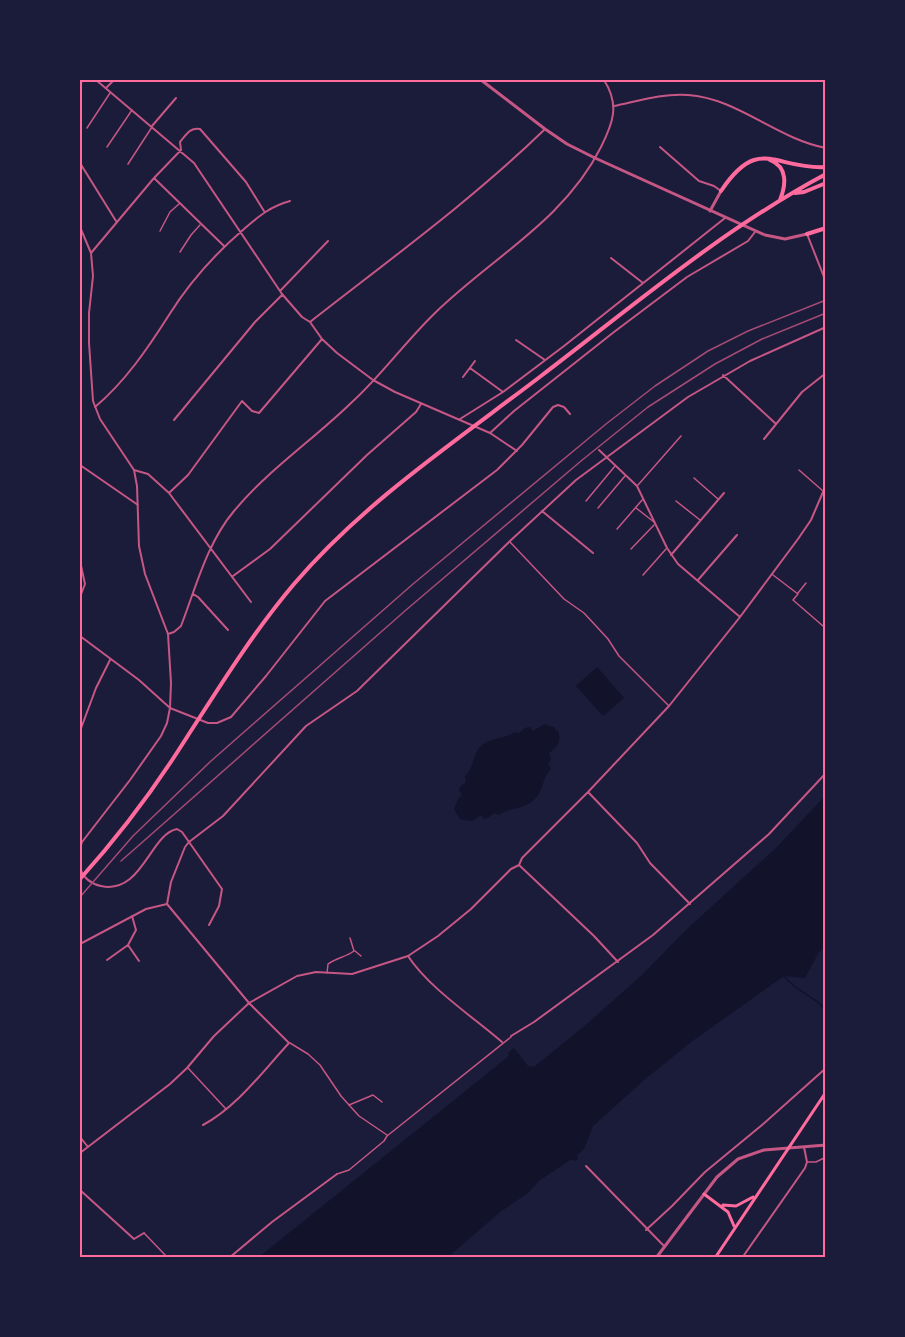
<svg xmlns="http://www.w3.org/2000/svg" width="905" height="1337" viewBox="0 0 905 1337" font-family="'Sofia Sans Condensed',sans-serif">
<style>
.water{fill:#12122b}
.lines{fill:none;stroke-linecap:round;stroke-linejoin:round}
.stream{stroke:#12122b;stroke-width:1.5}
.service{stroke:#c65784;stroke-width:1.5}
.pedestrian{stroke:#c65784;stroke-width:1.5}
.minor{stroke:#c65784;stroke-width:2}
.tertiary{stroke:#c65784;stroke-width:3}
.secondary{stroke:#ff6b9d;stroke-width:3}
.primary{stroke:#ff6b9d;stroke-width:4}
.rail{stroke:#a44b75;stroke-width:1.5}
.neatline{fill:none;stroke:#ff6b9d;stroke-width:2}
</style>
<rect width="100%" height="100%" fill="#1b1b3a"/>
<path class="water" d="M597 667 624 698 603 716 576 686Z
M545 724 555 728V730L558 731C562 742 557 746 549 753L551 760 548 764 551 769C542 777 544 790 535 799 522 811 509 807 499 815L494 813 488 818 484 819 481 815 472 821 460 819 454 809 458 799 462 795 459 791 460 787 466 782 465 776C474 769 472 756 480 747 491 736 506 740 514 732L519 733 525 728 530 727 533 731Z
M825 796V947L819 952 805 978 784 976 691 1042 643 1081 593 1126 584 1149 577 1155 578 1159 575 1161 572 1159 540 1180 528 1193 500 1212 448 1257H259L509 1056 508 1053 514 1048 528 1066 534 1067 588 1023 643 974 686 930 777 847Z"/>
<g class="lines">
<path class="stream" d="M784 976C795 991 814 996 826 1010"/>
<path class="service" d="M87 128 110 93
M107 147 132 110
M128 164 152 127
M160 231 170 212 179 204
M180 252 191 235 200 225
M799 470 823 491
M694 478 718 499
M638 485 681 436
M586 501 615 466
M676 501 700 520
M598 508 625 476
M636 508 654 522
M617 529 643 499
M510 542 564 599 584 613 608 639 619 656 669 706
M631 549 654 525
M643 575 666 549
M773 575 798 594 793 600 823 626
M798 593 806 583
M188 1068 226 1109
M349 1105 373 1095 382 1102
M808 1162H816L826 1157
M144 1233 168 1258"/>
<path class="pedestrian" d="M355 951 361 956
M327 973 328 964C336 958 346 957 354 951L350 938
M290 1043 308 1054 320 1065 341 1096 359 1116 387 1135
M337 1174 349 1170 384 1141 387 1136 511 1037"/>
<path class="minor" d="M96 80 194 163 282 294 302 317 310 322 322 339 337 353 373 380 395 392 490 433 517 451
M80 84 83 80
M106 88 114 80
M614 106C638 101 663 93 688 95 737 98 777 139 826 148
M152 126 176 98
M660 147 699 181 714 186 721 191
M80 163 116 221
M154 178 224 246
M80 227 91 253 93 276 89 313V343L93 401 100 419 134 470 137 486 139 546 145 574 168 634 171 683 170 708 167 723 161 736 130 780 82 842 80 848
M807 234 826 282
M91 253 154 178 181 150 180 142C186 135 190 127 200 129L246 182 264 211
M611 258 643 283
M280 291 328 241
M310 322C389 260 472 200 544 130
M516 340 545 360
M470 368 503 392
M723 375 775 423
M463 377 475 361
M95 407C125 382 148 348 169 315 189 283 216 253 244 229 259 216 271 206 290 201
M460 419 503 392 564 346 725 218
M174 420 255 322 282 295
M490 433 514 411 614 332 687 277 748 241 755 232
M764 439 802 392 826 373
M599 450 637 486 667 548 678 564 740 617
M80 465 138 505
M134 470 148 474 169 493 251 602
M169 493 188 475 242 401 252 411 259 413 322 339
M542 511 593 553
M671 555 724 493
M80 561 85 584 80 597
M233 576 270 549 367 455 416 412 421 404
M698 580 737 535
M193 594 198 597 228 630
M168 634 174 632 181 626C196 587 207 543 234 511 268 470 313 440 351 403 381 376 405 342 435 313 491 258 564 221 601 147 613 123 620 105 604 80
M80 636 139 680 170 708 208 723H217L231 717 266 676 325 601 497 470 522 445 553 407 558 405 564 407 570 414
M80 731 96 688 110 660
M588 792 637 843 650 863 690 904
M519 865 594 936 618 962
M80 869C84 878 91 884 101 886 142 895 150 834 177 829L182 832 222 889 219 906 209 925
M80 944 146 909 167 904
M128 945 139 961
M408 956C428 987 473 1017 502 1042
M107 960 128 945 136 930 132 916
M511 1036 534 1022 653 935 769 834 826 773
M203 1125C237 1107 263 1071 289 1043L249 1003 167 904 171 882 185 847 189 842 223 816 306 726 357 691 510 541 576 480 688 397 750 361 826 327
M80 1137 88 1147
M80 1153 170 1084 187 1068 214 1036 249 1003 297 976 316 972 352 974 408 956 438 936 471 909 511 869 519 865 522 858 588 792 669 706 740 617 798 539 811 520 826 485
M586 1166 664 1246
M80 1190 134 1239 144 1233
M646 1230 672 1206 705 1172 762 1125 826 1068
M229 1258 272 1222 337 1174
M742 1258 805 1168 807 1162 804 1147"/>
<path class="tertiary" d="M481 80 545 129 567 144 595 158 765 235 785 239 807 234
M710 211 721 191
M656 1258 717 1177 738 1159 764 1150 826 1145"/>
<path class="secondary" d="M704 1194 728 1212 734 1226
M723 1205 736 1206 753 1197
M715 1258 826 1092"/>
<path class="primary" d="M770 160C788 167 786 185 780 200
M721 191C759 134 775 170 826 167
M795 193 804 192 826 183
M807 234 826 228
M80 879C116 839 149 796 178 751 215 694 250 636 294 584 364 502 456 441 541 376 633 306 723 229 826 174"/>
<path class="rail" d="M121 861 406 610 581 461 648 407 715 364 762 339 826 313
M80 897 133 836 211 761 413 584 606 424 655 386 708 351 748 331 826 300"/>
</g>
<rect width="905" height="1337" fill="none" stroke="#1b1b3a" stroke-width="162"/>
<rect x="81" y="81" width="743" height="1175" class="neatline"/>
</svg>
